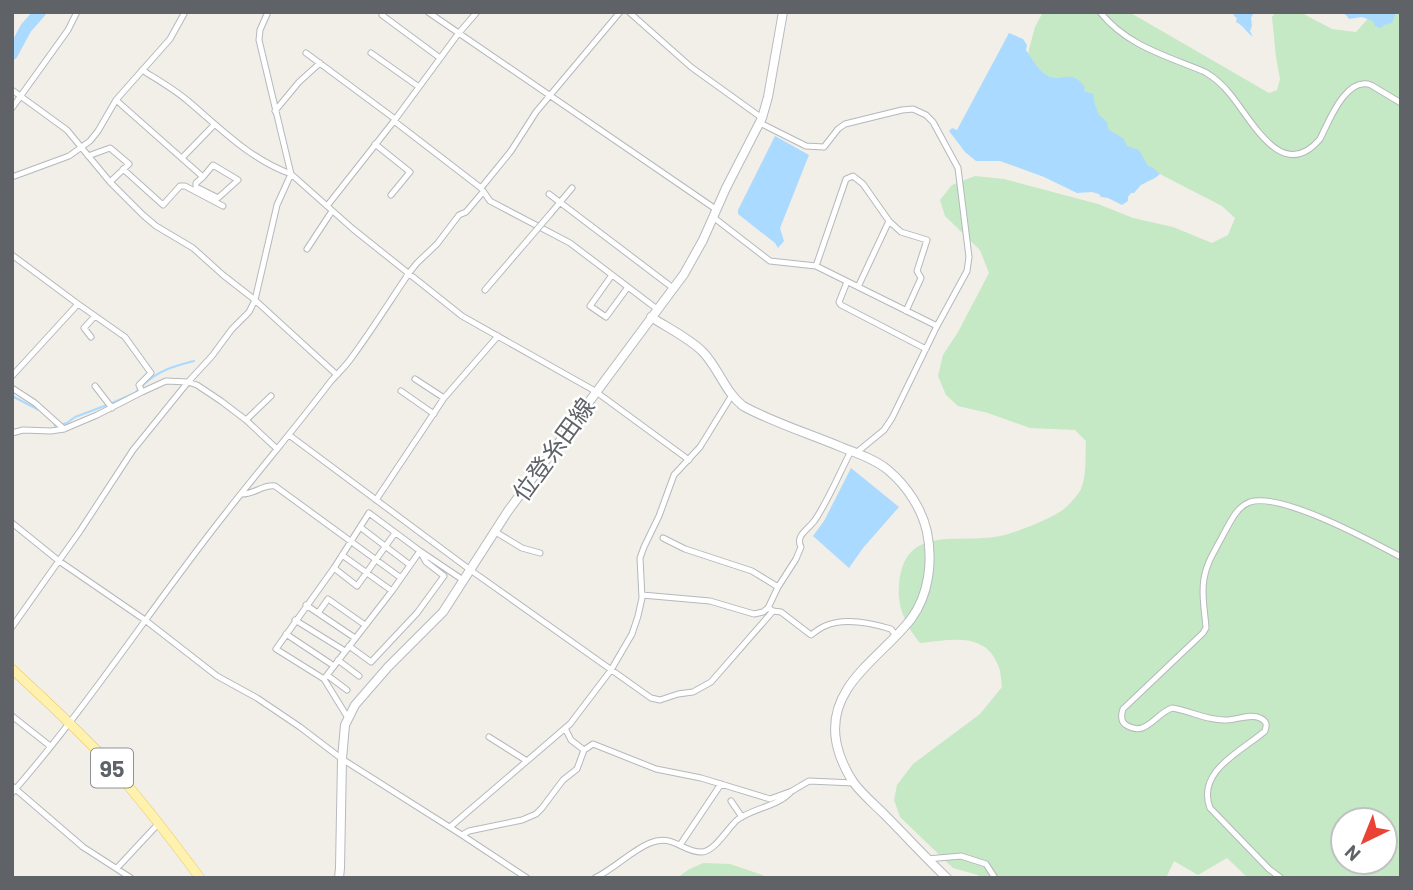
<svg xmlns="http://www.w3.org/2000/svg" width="1413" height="890" viewBox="0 0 1413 890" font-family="Barlow,'Noto Sans JP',sans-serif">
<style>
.green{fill:#c5e8c5;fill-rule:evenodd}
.water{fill:#aadaff}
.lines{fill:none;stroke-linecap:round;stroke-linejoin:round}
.stream{stroke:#aadaff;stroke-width:2}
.river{stroke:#aadaff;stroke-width:12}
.street-casing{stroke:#b5b8bc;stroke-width:7}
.secondary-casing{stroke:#b6babf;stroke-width:10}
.primary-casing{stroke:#f2c960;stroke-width:10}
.street{stroke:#fff;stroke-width:5}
.secondary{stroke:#fff;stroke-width:8}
.primary{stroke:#fff2af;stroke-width:9}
.street-bridge-casing{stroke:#b5b8bc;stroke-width:7;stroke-linecap:butt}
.street-bridge{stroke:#fff;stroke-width:5}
.labels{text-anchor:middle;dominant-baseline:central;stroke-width:5;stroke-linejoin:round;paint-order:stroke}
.shield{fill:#fff;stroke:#8f9295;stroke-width:2}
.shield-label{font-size:23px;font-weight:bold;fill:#5f6368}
.street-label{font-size:24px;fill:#5f6368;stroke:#fff}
</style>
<rect width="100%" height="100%" fill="#f1efe8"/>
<path class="green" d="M1043 12H1129L1269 93 1277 90 1280 79 1276 57 1272 17 1276 12H1300L1332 29 1356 32 1374 12H1401V878H1248L1227 858 1198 875 1174 861 1166 878H979L978 875 953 868 900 817 894 800 897 785 913 764 980 714 1002 687C1001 680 1001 671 998 665 985 631 949 640 920 643 906 626 897 608 899 585 904 522 959 545 1000 536 1015 533 1051 519 1064 509 1069 505 1078 495 1081 489 1087 475 1085 456 1086 441L1075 430 1030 428 988 413 958 406 946 395 938 376 943 355 958 332 989 273 980 250 945 216 940 200 952 185 975 176 1004 179 1098 204 1133 218 1173 227 1212 243 1228 235 1235 218 1222 206 1121 154 1027 57 1035 27ZM1343 820H1385V862H1343Z
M703 863 730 864 771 878H677L688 870Z"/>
<path class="water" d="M1232 12H1254L1251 18 1252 26 1250 31 1253 37C1246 32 1243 25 1236 22L1237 18 1235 17Z
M1340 12H1396L1392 23 1384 25 1381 28 1375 26 1373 21 1362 17 1349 19 1346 15Z
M1009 33 1023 39 1027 45 1026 50C1033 60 1041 76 1054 78 1061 79 1070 74 1077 79 1080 81 1082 85 1085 87L1084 91 1093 94 1095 105 1099 115 1107 122 1108 129 1124 139 1127 146 1139 150 1148 166 1152 167 1160 174 1155 178 1141 185 1134 193H1131L1128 197V201L1122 205 1108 198 1101 197 1099 194 1092 192 1077 193 1044 177 1000 161H976L965 152 949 131 952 128 957 130Z
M775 136 809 155 780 228 784 241 778 248 775 243 738 214V210Z
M851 468 899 507 863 548 849 568 813 536 824 521Z"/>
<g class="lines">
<path class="stream" d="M142 386C157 371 174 366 194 361
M12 396 39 410
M112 403 135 393 138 390
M54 422 55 426 67 423 75 417 107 405"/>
<path class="river" d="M12 54 26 28 40 12"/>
<defs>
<path id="street" d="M384 12 382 15 440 58
M428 12 717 210
M629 12 691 67 762 118
M1100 12C1127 46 1167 56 1205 72 1215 78 1223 85 1230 94 1252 120 1282 184 1320 139 1329 121 1346 76 1371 85L1401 103
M306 53 395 119
M371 53 419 87
M142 70C158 80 174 89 188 101 220 128 251 160 291 174L353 229 462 316 595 391 689 460
M12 90 67 130 110 182 143 215 156 226 193 248 223 275 255 300 337 375
M116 100 203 177 213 165 238 180 218 198 196 187V183L203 177
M12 108 68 30 77 12
M275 111 299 82 320 63
M394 121 481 188 490 201 570 243 657 309
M760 123 806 146 824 147 838 129 845 124 902 110 913 109 926 115 933 122 958 168 969 257 967 271 937 326
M375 144 410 172 391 195
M88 156 110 148 129 164 110 182
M182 158 214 125
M123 169 163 205 180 186H185L223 206
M12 177 69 156 90 141 98 131 116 100 170 39 185 12
M481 188 511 151 536 112 620 12
M549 194 673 288
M327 206 394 121 458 34 477 12
M551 213 572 188
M713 217 770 261 816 266 937 326 892 418 884 430 856 453
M889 221 901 232 927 240 917 271 921 278 906 311
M307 249 332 211
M12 255 78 304
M816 266 846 179 853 176 863 184 889 221 858 287
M612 275 590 306 606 317 628 287
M847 282 839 302 841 305 926 349
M485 290 527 241
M91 337 84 328 95 316
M12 376 78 304 125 337 151 373 139 385 142 392
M415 379 444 398 498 336
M95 386 112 408
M12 388 35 403 64 429
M401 391 434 414
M246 420 271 396
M12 433 23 430 51 431 64 429 97 415 142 392 166 381 188 382 197 385 221 401 246 420 276 448
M289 435 469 569 651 698 660 700 678 694 693 692 711 682 773 611
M851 451C839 474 829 499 815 520 808 530 795 535 801 547L796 559 778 587 768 608 773 611 781 612 811 635C815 632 820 628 825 626 845 617 871 623 891 629L896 636
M241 494C254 495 263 484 275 486L401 578
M376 500 444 398
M12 523 59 561 145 620 217 676 257 698 300 727 342 759 462 835 527 878
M360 527 410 565
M494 531 522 548 540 553
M663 538 685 549 752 571 778 587
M342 555 392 591
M334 568 357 586 395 533
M642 595 710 601 754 614 763 612 768 608
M306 605 355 638
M318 613 328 599 365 625
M295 620 345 651
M12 627 80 531 133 450 188 382 212 356 232 329 249 312 255 300 277 205 291 174 259 40 260 30 268 12
M286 634 334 666
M338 660 359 676
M327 675 347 690
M324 679 276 649 334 568 369 513 420 551 426 562 444 576 417 613 371 662 349 646
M12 716 50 746
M348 718 324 679 392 591 420 551 463 580
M565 728 571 740 584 750
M489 737 527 761
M12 786 83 847 131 878
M12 793C89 705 153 605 225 514 260 469 297 426 331 381 338 373 346 366 352 357 372 330 390 301 409 273L417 263 437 244 459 215 466 212 483 192
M731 801 742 817
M450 827 570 724 611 670 632 634 638 616 642 598 640 558 644 547 659 516 674 475 700 447 732 395
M462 835 469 831 522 820 536 814 542 808 563 780 577 769 584 750 593 744 656 769 701 778 770 799 792 791 809 781 854 783
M680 845 721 784
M927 859 961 856 986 864 995 878
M117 868 159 823
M595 878C615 868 631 851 650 843 673 833 683 853 702 852 715 851 727 829 737 820 753 808 776 807 790 793
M1281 878 1269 869 1210 808C1196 771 1242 751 1265 731 1267 725 1267 721 1260 718 1251 713 1237 720 1227 720 1208 721 1191 711 1172 708 1156 713 1146 738 1126 725 1120 721 1121 715 1123 709L1203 633 1206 628C1205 612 1201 595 1204 579 1206 563 1216 549 1223 535 1230 523 1236 507 1250 502 1281 492 1371 541 1401 557"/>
<path id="secondary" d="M651 317C668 328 689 338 703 352 719 369 725 392 743 406 772 422 810 434 841 447 857 453 876 460 888 470 907 486 922 509 927 532 933 561 929 595 911 619 883 656 827 685 836 740 838 754 846 772 854 783 862 794 874 804 884 814 905 835 925 857 947 878
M339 878 340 868 342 759 345 725 355 705 388 667 443 612 508 511 684 274 703 240 726 188 762 118 768 97 783 12"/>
<path id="primary" d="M12 669C42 697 73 725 102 756 137 794 169 836 200 878"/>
</defs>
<use href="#street" class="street-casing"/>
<use href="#secondary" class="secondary-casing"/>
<use href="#primary" class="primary-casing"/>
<use href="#street" class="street"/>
<use href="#secondary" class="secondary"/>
<use href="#primary" class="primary"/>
<defs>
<path id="street-bridge" d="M527 241 551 213"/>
</defs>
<use href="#street-bridge" class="street-bridge-casing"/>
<use href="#street-bridge" class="street-bridge"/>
</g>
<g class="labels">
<rect class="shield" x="91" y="748.5" width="42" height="39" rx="5"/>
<g class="shield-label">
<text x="112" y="768">95</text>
</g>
<g class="street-label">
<text transform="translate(553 449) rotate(-54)">位登糸田線</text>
</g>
</g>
<rect width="1413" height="890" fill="none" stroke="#5f6368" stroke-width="28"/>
<g transform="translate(1364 841) rotate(223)"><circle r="33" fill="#ffffff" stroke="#bfc1c3" stroke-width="2"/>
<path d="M0-5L12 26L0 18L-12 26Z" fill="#ea4335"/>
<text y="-10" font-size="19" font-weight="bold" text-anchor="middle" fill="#5f6368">N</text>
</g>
</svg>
